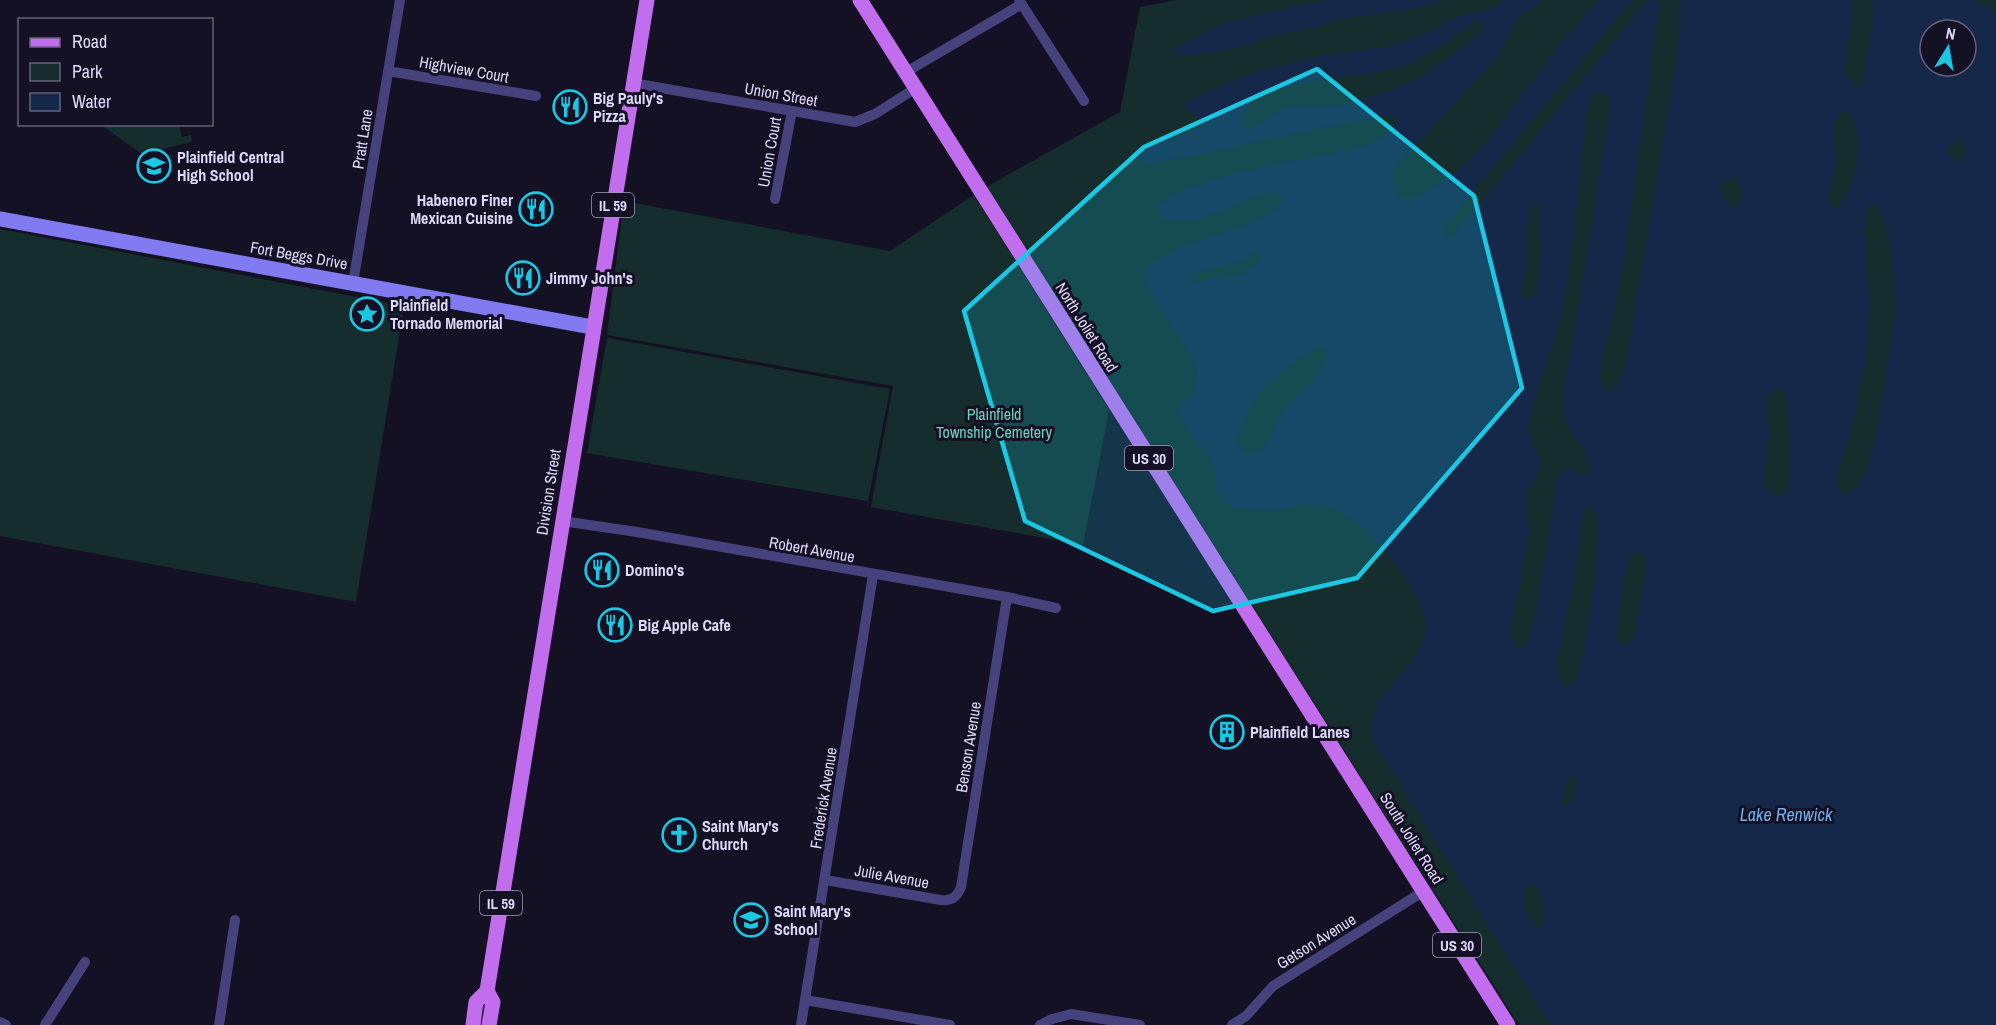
<svg xmlns="http://www.w3.org/2000/svg" width="1996" height="1025" viewBox="0 0 1996 1025" font-family="'Archivo Narrow',sans-serif">
<style>
.green{fill:#152d2d;fill-rule:evenodd}
.water{fill:#162849;fill-rule:evenodd}
.lines{fill:none;stroke-linecap:round;stroke-linejoin:round}
.street{stroke:#46427d;stroke-width:10}
.secondary{stroke:#827af0;stroke-width:15}
.primary{stroke:#c26cee;stroke-width:15}
.marked{fill:#1bc8e4;fill-opacity:0.2;stroke:#1bc8e4;stroke-width:4.5;stroke-linejoin:round}
.labels{text-anchor:middle;dominant-baseline:central;stroke-width:6;stroke-linejoin:round;paint-order:stroke}
.shield{fill:#151124;stroke:#a29cba;stroke-width:1.5}
.shield-label{font-size:15px;font-weight:bold;fill:#ded8fa}
.street-label{font-size:16px;fill:#ded8fa;stroke:#151124}
.poi-label{font-size:16px;font-weight:bold;fill:#ded8fa;stroke:#151124;text-anchor:start}
.park-label{font-size:16px;fill:#6cd2bd;stroke:#151124}
.water-label{font-size:18px;font-style:italic;fill:#72b0ef;stroke:#151124}
</style>
<rect width="100%" height="100%" fill="#151124"/>
<path class="green" d="M1176 0H1996V1025H1519L986 187 1120 112 1140 7ZM1930 30H1966V66H1930Z
M101 125H179L182 137 191 135 192 142 142 154Z
M974 195 1109 410 1083 545 871 507 893 386 607 335 624 201 890 251Z
M0 229 404 306 356 602 0 536Z
M607 338 890 389 868 501 587 453Z"/>
<path class="water" d="M1328 0H1443L1419 8 1339 19 1317 27 1272 36 1257 42 1222 51 1176 57 1173 52 1177 47 1226 22Z
M1505 0H1543L1517 18 1499 56 1396 166C1391 179 1390 185 1398 196L1415 198C1472 170 1507 115 1543 66 1560 43 1580 22 1599 0H1632L1449 220 1443 232 1448 238 1454 235 1586 76 1646 1 1660 0 1623 267 1599 376V379L1607 392 1617 385 1626 360 1667 118 1679 35 1680 0H1852L1851 23 1845 56 1846 73 1858 89 1862 86 1873 14 1872 0H1973L1996 12V1025H1550L1373 740C1364 696 1404 680 1420 647 1423 641 1426 632 1426 625 1423 593 1366 520 1336 509 1310 499 1294 509 1269 510 1257 511 1244 508 1232 507L1216 489 1215 470 1210 455 1194 438 1177 413 1180 407 1195 392 1197 368 1190 354 1148 289 1145 281V269C1183 236 1239 236 1280 206L1281 198 1275 191C1245 197 1215 218 1187 221 1179 221 1171 219 1163 219L1156 206 1177 192 1231 174 1354 149 1377 140 1396 126V121L1391 115C1307 128 1226 152 1143 164L1137 155C1156 139 1181 140 1202 125L1203 121C1197 114 1189 113 1184 105L1195 96 1259 71 1317 56 1388 47 1422 35 1459 16 1494 8ZM1480 21 1484 26 1483 32 1423 76 1389 91 1341 105 1285 107 1247 131 1240 122C1242 115 1245 108 1252 103 1285 76 1353 80 1395 68 1427 60 1450 34 1480 21ZM1930 30H1966V66H1930ZM1601 91 1609 98 1610 112 1598 176 1593 220 1566 377C1565 392 1562 411 1568 425 1575 442 1589 452 1590 471L1585 475 1579 474 1569 466 1558 476 1534 622 1526 644 1518 649 1509 636 1529 536C1530 524 1526 514 1526 502 1527 487 1537 475 1542 462L1527 430 1533 405 1560 322 1572 250 1587 108 1591 97ZM1845 109C1849 114 1853 119 1855 125 1861 145 1854 199 1835 209L1829 200 1837 152C1830 139 1833 116 1845 109ZM1960 138 1965 144 1964 157 1957 162 1954 161 1947 148ZM1732 177C1744 182 1742 193 1739 204L1731 208 1720 189 1721 184ZM1875 202 1884 220 1890 244 1896 307 1876 438 1866 469 1859 485 1846 494H1843L1835 481 1850 433 1865 365 1870 295 1866 275V238L1864 234 1867 208ZM1536 204 1540 209 1541 253 1536 293 1530 298H1525L1521 292 1526 274 1529 208ZM1257 252 1261 256 1260 262 1243 274 1194 282 1191 277 1199 271 1240 262ZM1323 347 1327 353 1326 364 1285 409 1267 444 1253 454 1244 453 1236 439C1247 406 1265 382 1294 362 1304 355 1311 349 1323 347ZM1778 387 1786 393 1787 400 1791 460 1787 491 1781 496 1773 497 1764 483 1770 430 1766 418 1768 394ZM1591 505C1608 529 1585 637 1580 668L1576 680 1566 688 1558 676 1557 662 1575 575 1583 511ZM1639 550 1645 556 1646 565 1635 633 1633 640 1622 646 1616 637 1625 569 1631 555ZM1573 776 1578 784 1571 802 1565 805 1561 803 1569 778ZM1534 884C1543 895 1545 909 1544 923L1539 927 1535 926 1524 909 1525 889Z"/>
<g class="lines">
<path class="street" d="M1019 0 1084 101
M388 71 536 96
M906 72 1022 4
M633 83 855 122 875 114 916 88
M775 199 792 111
M353 283 400 0
M562 521 637 532 1007 597 1056 608
M825 880 941 900C952 901 957 897 961 887L1007 597
M805 1000 950 1025
M0 1022 6 1025
M45 1025 85 962
M219 1025 235 920
M801 1025 873 575
M1040 1025 1052 1019 1071 1014 1140 1025
M1232 1025 1246 1016 1273 986 1424 891"/>
<path class="secondary" d="M0 219 592 327"/>
<path class="primary" d="M860 0 1508 1025
M487 991 493 1002 489 1025
M473 1025 476 1002 487 991 647 0"/>
</g>
<path class="marked" d="M1317 69 1474 196 1522 388 1357 578 1213 611 1025 521 964 311 1144 147Z"/>
<defs>
<symbol id="restaurant-ring" viewBox="-11 -11 22 22"><circle r="9.5" fill="#151124" stroke="#1bc8e4" stroke-width="1.5"/><path d="M-5-6h1v4h1v-4h1v4h1v-4h1v5L-1.5 .5V6h-2V.5L-5-1ZM5-6V6H3V1.5H1.5Q1.5-4 5-6Z" fill="#1bc8e4"/></symbol>
<symbol id="school-ring" viewBox="-11 -11 22 22"><circle r="9.5" fill="#151124" stroke="#1bc8e4" stroke-width="1.5"/><path d="M0-5L7-2L0 1L-7-2ZM-4 1L0 2.5L4 1V4Q0 6-4 4Z" fill="#1bc8e4"/></symbol>
<symbol id="sight-ring" viewBox="-11 -11 22 22"><circle r="9.5" fill="#151124" stroke="#1bc8e4" stroke-width="1.5"/><path d="M0-6L1.8-2.2L6-1.7L2.9 1.2L3.7 5.4L0 3.3L-3.7 5.4L-2.9 1.2L-6-1.7L-1.8-2.2Z" fill="#1bc8e4"/></symbol>
<symbol id="building-ring" viewBox="-11 -11 22 22"><circle r="9.5" fill="#151124" stroke="#1bc8e4" stroke-width="1.5"/><path d="M-4-6H4V6H1V3H-1V6H-4ZM-2.5-4.3h1.7v1.8h-1.7ZM.8-4.3h1.7v1.8H.8ZM-2.5-1h1.7V.8h-1.7ZM.8-1h1.7V.8H.8Z" fill="#1bc8e4"/></symbol>
<symbol id="church-ring" viewBox="-11 -11 22 22"><circle r="9.5" fill="#151124" stroke="#1bc8e4" stroke-width="1.5"/><path d="M-1.2-6h2.4v3.5h3.3v2.4h-3.3V6h-2.4V-.1h-3.3v-2.4h3.3Z" fill="#1bc8e4"/></symbol>
</defs>
<g fill-rule="evenodd">
<use href="#restaurant-ring" x="551" y="88" width="38" height="38"/>
<use href="#school-ring" x="135" y="147" width="38" height="38"/>
<use href="#restaurant-ring" x="517" y="190" width="38" height="38"/>
<use href="#restaurant-ring" x="504" y="259" width="38" height="38"/>
<use href="#sight-ring" x="348" y="295" width="38" height="38"/>
<use href="#restaurant-ring" x="583" y="551" width="38" height="38"/>
<use href="#restaurant-ring" x="596" y="606" width="38" height="38"/>
<use href="#building-ring" x="1208" y="713" width="38" height="38"/>
<use href="#church-ring" x="660" y="816" width="38" height="38"/>
<use href="#school-ring" x="732" y="901" width="38" height="38"/>
</g>
<g class="labels">
<g class="shield">
<rect x="592" y="193" width="42" height="24" rx="4.5"/>
<rect x="1125" y="446" width="48" height="24" rx="4.5"/>
<rect x="480" y="891" width="42" height="24" rx="4.5"/>
<rect x="1433" y="933" width="48" height="24" rx="4.5"/>
</g>
<g class="shield-label">
<text x="613" y="205">IL 59</text>
<text x="1149" y="458">US 30</text>
<text x="501" y="903">IL 59</text>
<text x="1457" y="945">US 30</text>
</g>
<g class="street-label">
<text transform="translate(464 69) rotate(10)">Highview Court</text>
<text transform="translate(781 94) rotate(10)">Union Street</text>
<text transform="translate(362 139) rotate(-81)">Pratt Lane</text>
<text transform="translate(769 152) rotate(-80)">Union Court</text>
<text transform="translate(299 255) rotate(10)">Fort Beggs Drive</text>
<text transform="translate(1087 327) rotate(58)">North Joliet Road</text>
<text transform="translate(548 492) rotate(-81)">Division Street</text>
<text transform="translate(812 549) rotate(10)">Robert Avenue</text>
<text transform="translate(968 747) rotate(-81)">Benson Avenue</text>
<text transform="translate(823 798) rotate(-81)">Frederick Avenue</text>
<text transform="translate(1412 838) rotate(58)">South Joliet Road</text>
<text transform="translate(892 876) rotate(10)">Julie Avenue</text>
<text transform="translate(1316 941) rotate(-32)">Getson Avenue</text>
</g>
<g class="poi-label">
<text x="593" y="98">Big Pauly's<tspan x="593" dy="18">Pizza</tspan></text>
<text x="177" y="157">Plainfield Central<tspan x="177" dy="18">High School</tspan></text>
<text x="513" y="200" text-anchor="end">Habenero Finer<tspan x="513" dy="18">Mexican Cuisine</tspan></text>
<text x="546" y="278">Jimmy John's</text>
<text x="390" y="305">Plainfield<tspan x="390" dy="18">Tornado Memorial</tspan></text>
<text x="625" y="570">Domino's</text>
<text x="638" y="625">Big Apple Cafe</text>
<text x="1250" y="732">Plainfield Lanes</text>
<text x="702" y="826">Saint Mary's<tspan x="702" dy="18">Church</tspan></text>
<text x="774" y="911">Saint Mary's<tspan x="774" dy="18">School</tspan></text>
</g>
<g class="park-label">
<text x="994" y="414">Plainfield<tspan x="994" dy="18">Township Cemetery</tspan></text>
</g>
<g class="water-label">
<text x="1786" y="814">Lake Renwick</text>
</g>
</g>
<rect x="18" y="18" width="195" height="108" fill="#151124" stroke="#65617a" stroke-width="1.5"/>
<rect x="30" y="38" width="30" height="9" fill="#c26cee" stroke="#65617a" stroke-width="1.5"/>
<text x="72" y="48" font-size="18" fill="#ded8fa">Road</text>
<rect x="30" y="63" width="30" height="18" fill="#152d2d" stroke="#65617a" stroke-width="1.5"/>
<text x="72" y="78" font-size="18" fill="#ded8fa">Park</text>
<rect x="30" y="93" width="30" height="18" fill="#162849" stroke="#65617a" stroke-width="1.5"/>
<text x="72" y="108" font-size="18" fill="#ded8fa">Water</text>
<g transform="translate(1948 48) rotate(11)"><circle r="28" fill="#151124" stroke="#65617a" stroke-width="1.5"/>
<path d="M0-4.5L10 22L0 15L-10 22Z" fill="#1bc8e4"/>
<text y="-9" font-size="16" font-weight="bold" text-anchor="middle" fill="#ded8fa">N</text>
</g>
</svg>
